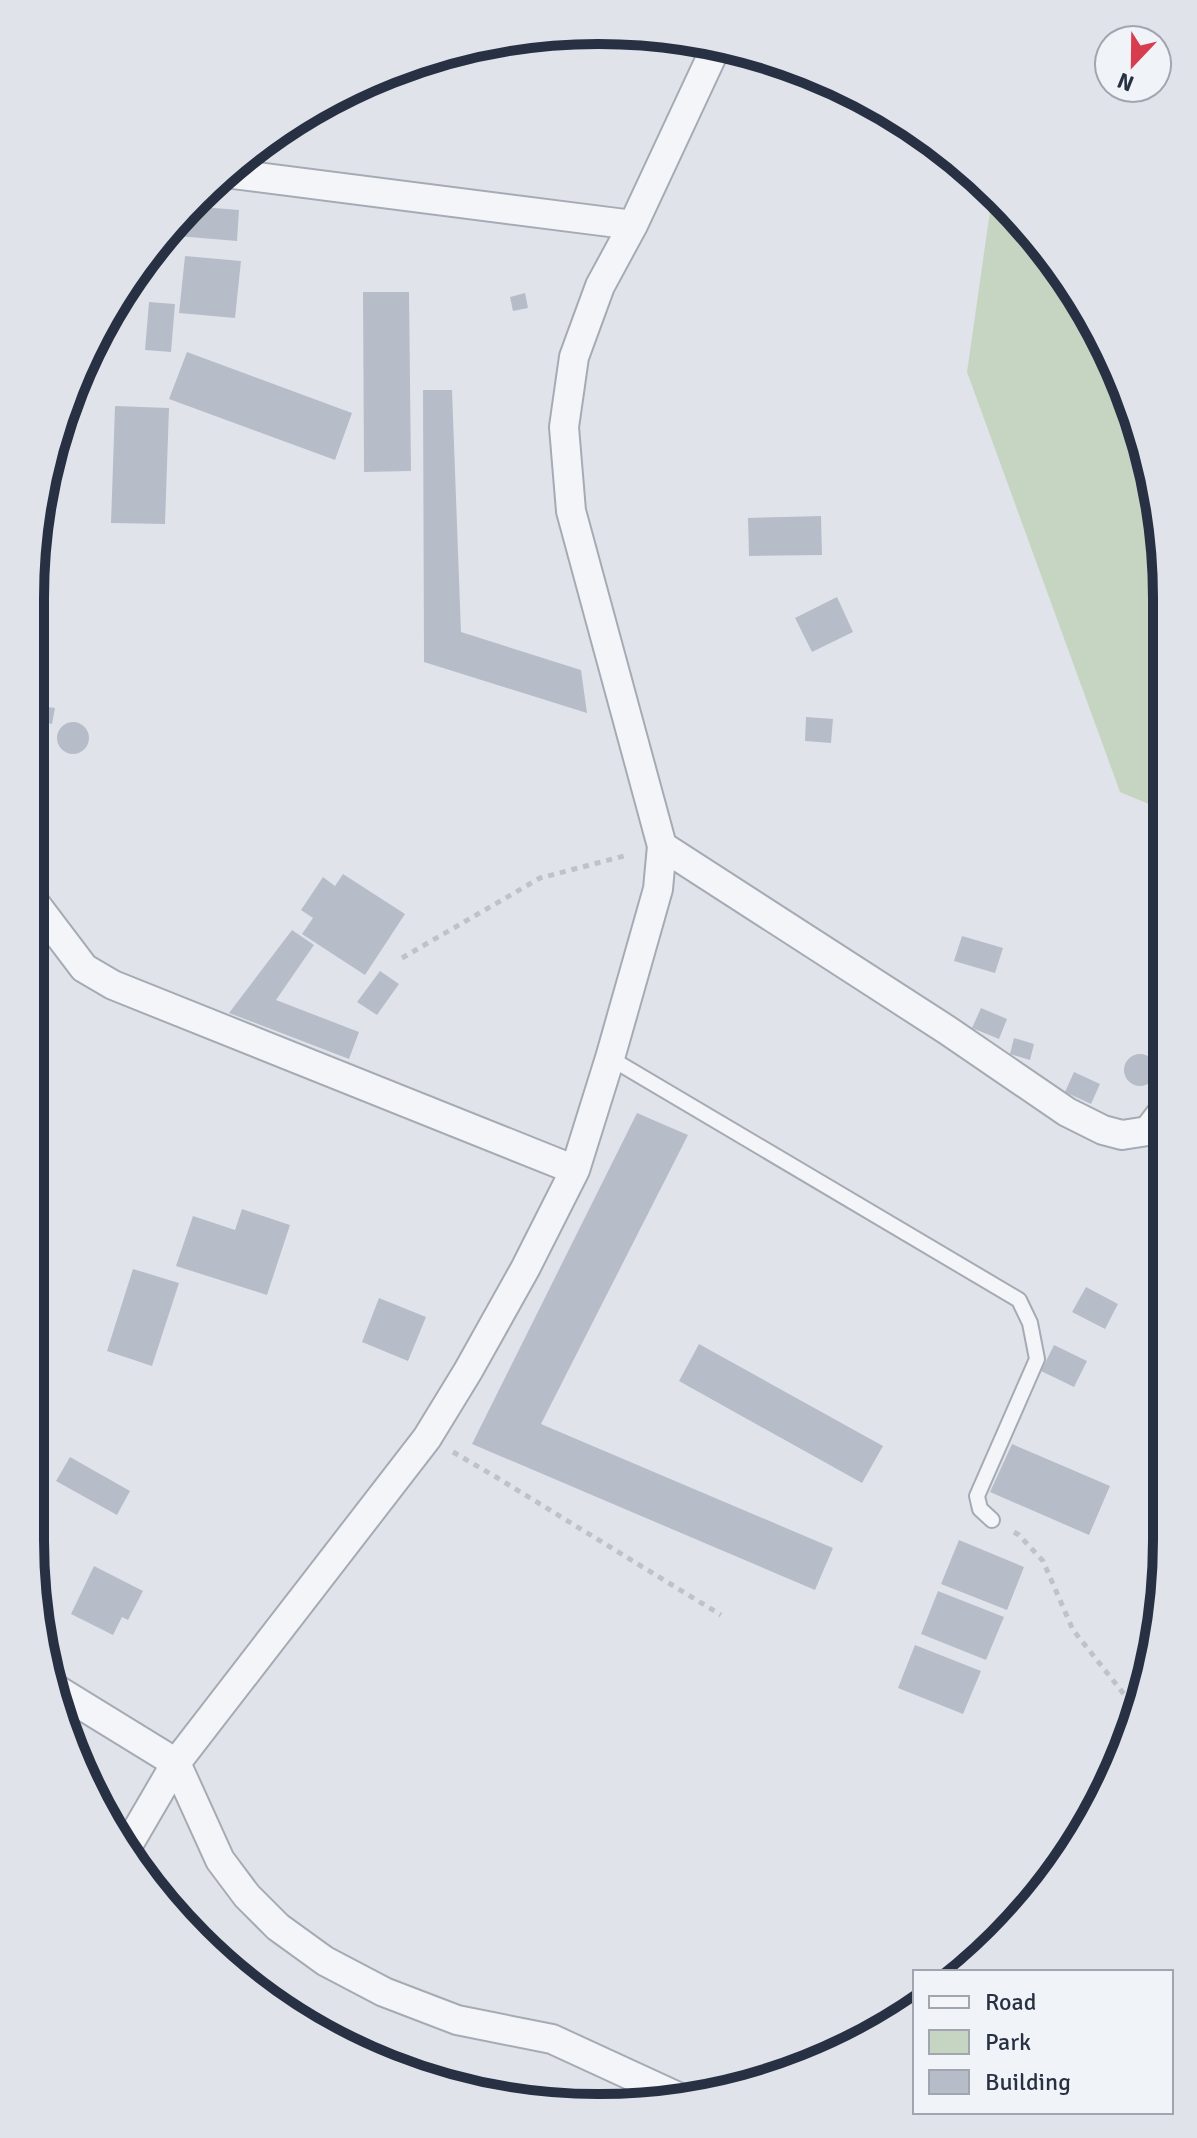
<svg xmlns="http://www.w3.org/2000/svg" width="1197" height="2138" viewBox="0 0 1197 2138" font-family="Signika,sans-serif">
<style>
.green{fill:#c5d5c1}
.building{fill:#b7bdc8}
.lines{fill:none;stroke-linecap:round;stroke-linejoin:round}
.lane-casing{stroke:#a5abb5;stroke-width:18}
.street-casing{stroke:#a5abb5;stroke-width:32}
.path{stroke:#bfc2c9;stroke-width:5;stroke-dasharray:6 6;stroke-linecap:butt}
.lane{stroke:#f4f5f8;stroke-width:14}
.street{stroke:#f4f5f8;stroke-width:28}
.rim{fill:none;stroke:#283143;stroke-width:10}
</style>
<rect width="100%" height="100%" fill="#e0e4ea"/>
<path class="green" d="M993 190 1000 196 1071 283 1137 415 1162 525 1163 810 1120 792 967 372Z"/>
<path class="building" d="M190 206 239 210 237 241 177 236 179 216Z
M185 256 241 261 235 318 179 313Z
M363 292H409L411 471 364 472Z
M525 293 528 308 513 311 510 297Z
M149 302 175 304 171 352 145 350Z
M187 352 352 413 335 460 169 399Z
M423 390H452L461 632 581 670 587 713 424 662Z
M115 406 169 408 165 524 111 523Z
M821 516 822 555 749 556 748 518Z
M837 597 853 632 812 652 795 618Z
M31 669 43 674 31 704Z
M33 705 55 708 52 724 31 720Z
M806 717 833 719 831 743 805 741Z
M57 738a16 16 0 1 1 32 0a16 16 0 1 1-32 0Z
M31 741 43 746 36 763 31 761Z
M343 874 405 914 365 975 302 934 313 918 301 910 323 877 335 886Z
M292 930 314 945 276 1000 359 1032 349 1059 229 1013Z
M962 936 1003 948 995 973 954 961Z
M380 971 399 984 377 1015 357 1002Z
M981 1008 1007 1019 999 1039 972 1028Z
M1014 1038 1034 1044 1030 1060 1010 1054Z
M1124 1070a16 16 0 1 1 32 0a16 16 0 1 1-32 0Z
M1074 1072 1100 1084 1091 1104 1065 1092Z
M637 1113 688 1135 541 1424 833 1548 815 1590 472 1444Z
M242 1209 290 1225 267 1295 176 1266 193 1216 235 1230Z
M133 1269 179 1283 152 1366 107 1351Z
M1086 1287 1118 1304 1105 1329 1072 1312Z
M379 1298 426 1317 408 1361 362 1342Z
M699 1344 883 1446 862 1483 679 1381Z
M1054 1345 1087 1361 1074 1387 1041 1371Z
M1012 1444 1110 1486 1089 1535 990 1492Z
M70 1457 130 1491 117 1515 56 1481Z
M959 1540 1024 1567 1007 1610 941 1584Z
M94 1566 143 1591 128 1620 122 1617 113 1635 71 1614Z
M938 1591 1004 1617 986 1660 921 1634Z
M915 1645 981 1671 963 1714 898 1688Z"/>
<g class="lines">
<defs>
<path id="lane" d="M610 1058 1019 1300 1030 1323 1037 1359 977 1496 980 1509 992 1520"/>
<path id="street" d="M225 173 633 225
M662 846 947 1030 1067 1112 1103 1130 1122 1135 1148 1131 1164 1110
M31 898 84 968 113 985 575 1170
M54 1688 176 1763 220 1860 247 1896 278 1927 325 1961 384 1992 457 2020 552 2039 678 2097
M127 1847 176 1763 427 1438 468 1371 525 1269 575 1170 610 1058 658 889 662 846 571 511 564 427 574 357 600 286 633 225 717 45"/>
</defs>
<use href="#lane" class="lane-casing"/>
<use href="#street" class="street-casing"/>
<path class="path" d="M402 958 540 878 628 855
M453 1452 496 1477 721 1615
M1014 1532 1019 1535 1043 1561 1073 1630 1139 1713"/>
<use href="#lane" class="lane"/>
<use href="#street" class="street"/>
</g>
<path d="M0 0H1197V2138H0ZM598 44H599A554 554 0 0 1 1153 598V1540A554 554 0 0 1 599 2094H598A554 554 0 0 1 44 1540V598A554 554 0 0 1 598 44Z" fill="#e0e3ea" fill-rule="evenodd"/>
<path class="rim" d="M598 44H599A554 554 0 0 1 1153 598V1540A554 554 0 0 1 599 2094H598A554 554 0 0 1 44 1540V598A554 554 0 0 1 598 44Z"/>
<rect x="913" y="1970" width="260" height="144" fill="#f0f3f8" stroke="#a0a5b0" stroke-width="2"/>
<rect x="929" y="1996" width="40" height="12" fill="#f4f5f8" stroke="#a0a5b0" stroke-width="2"/>
<text x="985" y="2010" font-size="24" fill="#283143">Road</text>
<rect x="929" y="2030" width="40" height="24" fill="#c5d5c1" stroke="#a0a5b0" stroke-width="2"/>
<text x="985" y="2050" font-size="24" fill="#283143">Park</text>
<rect x="929" y="2070" width="40" height="24" fill="#b7bdc8" stroke="#a0a5b0" stroke-width="2"/>
<text x="985" y="2090" font-size="24" fill="#283143">Building</text>
<g transform="translate(1133 64) rotate(202)"><circle r="38" fill="#f0f3f8" stroke="#a0a5b0" stroke-width="2"/>
<path d="M0-6L14 30L0 20L-14 30Z" fill="#d83d4f"/>
<text y="-12" font-size="22" font-weight="bold" text-anchor="middle" fill="#283143">N</text>
</g>
</svg>
